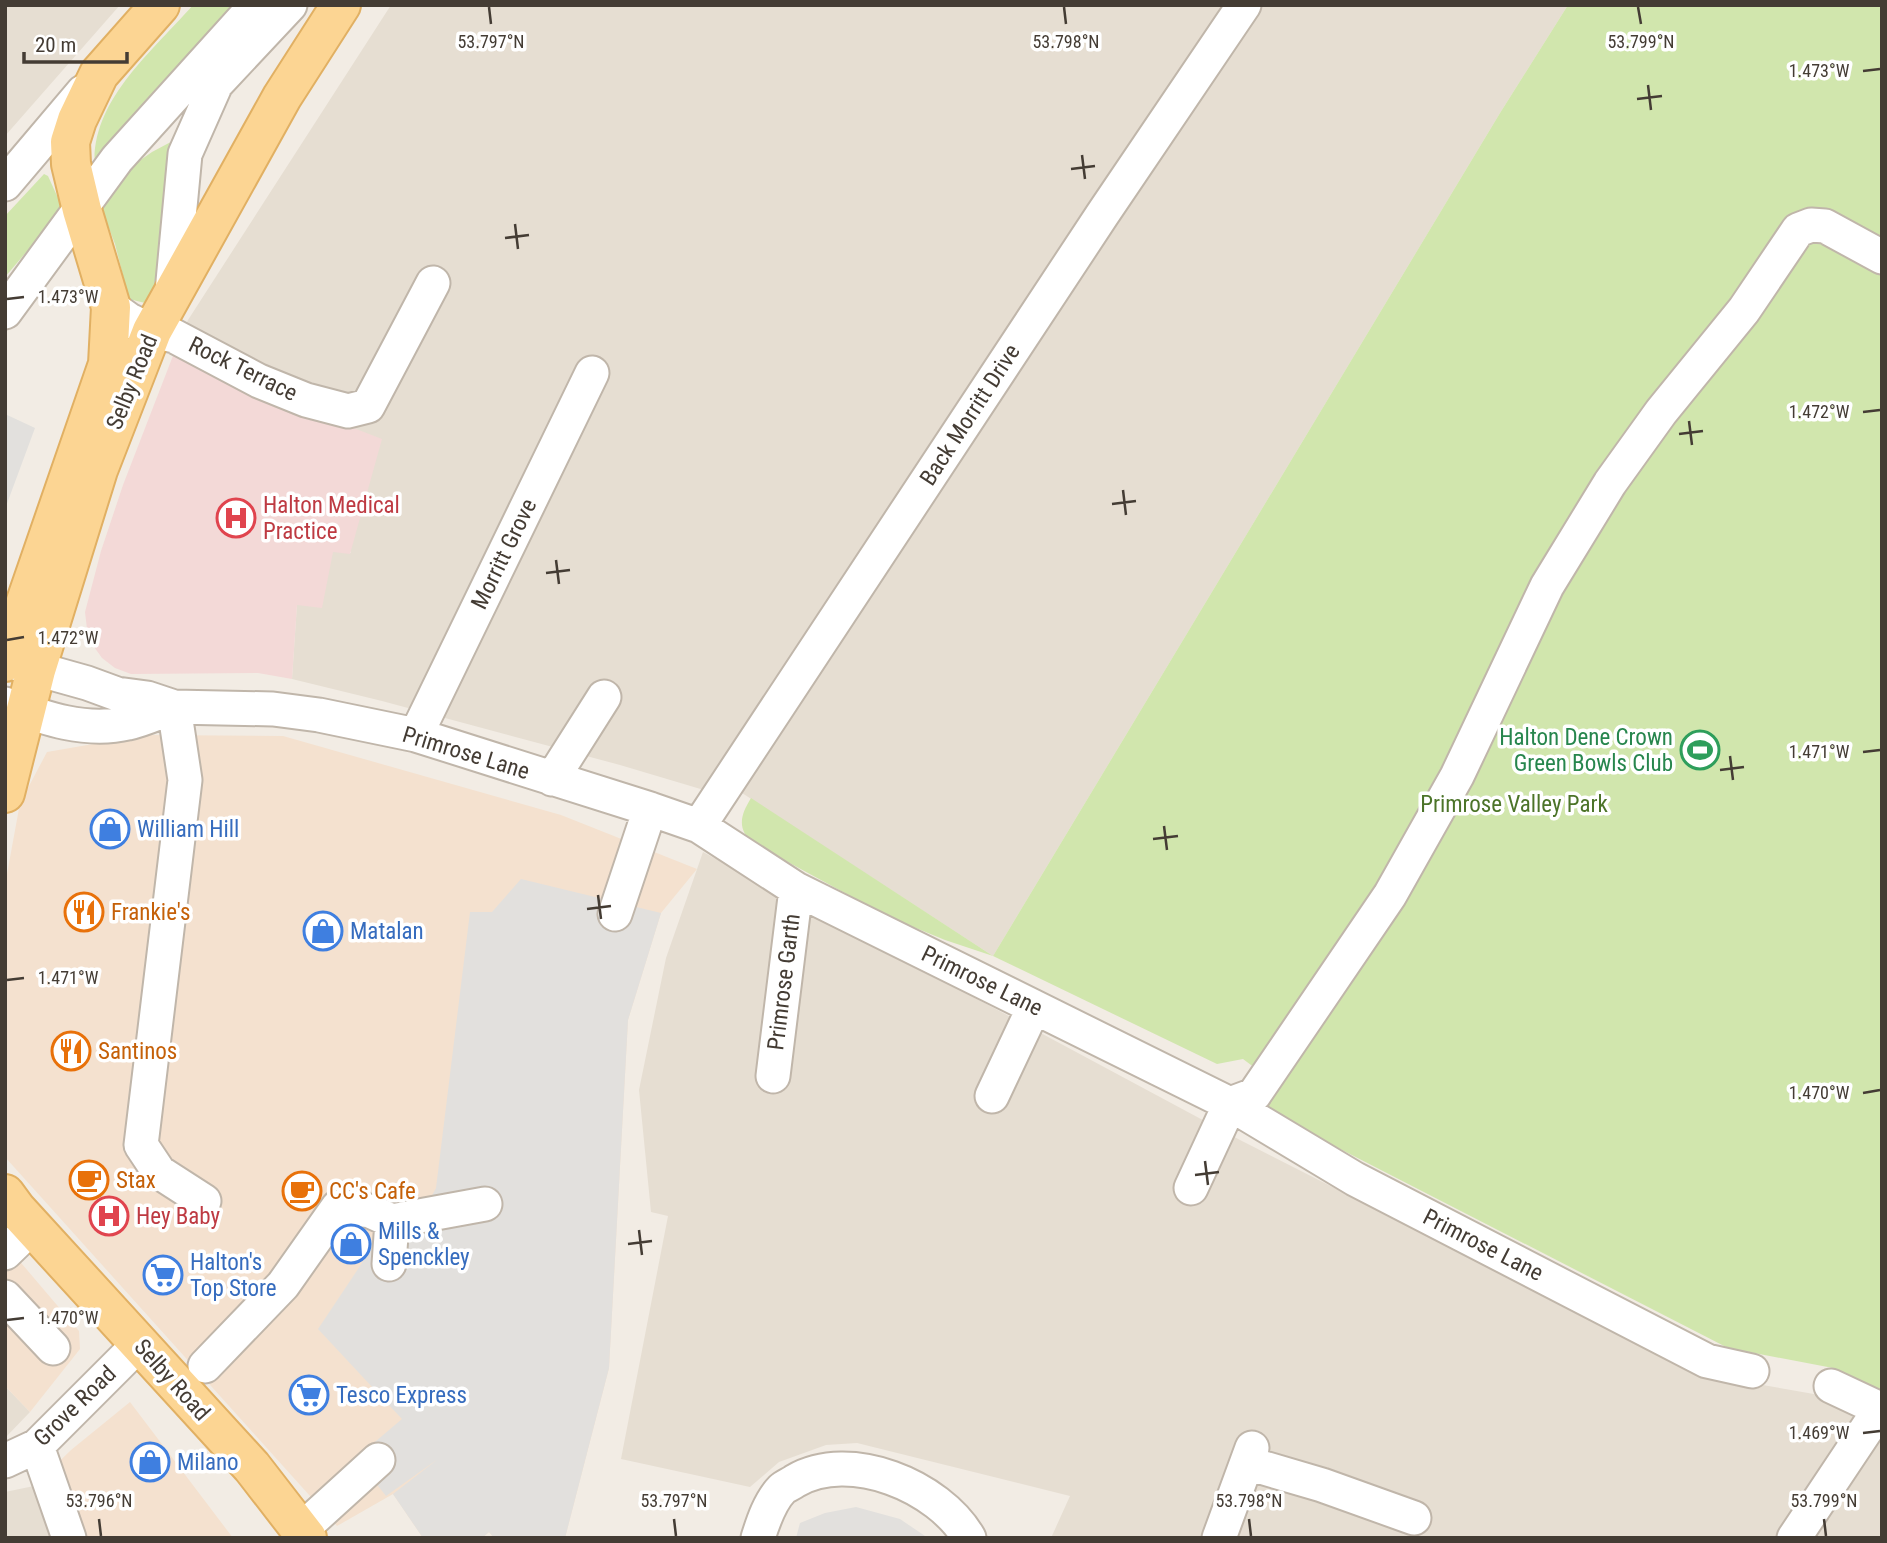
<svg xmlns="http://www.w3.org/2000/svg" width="1887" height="1543" viewBox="0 0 1887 1543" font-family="'Roboto Condensed',sans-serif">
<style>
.residential{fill:#e6ded2}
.commercial{fill:#f4e1cf}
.medical{fill:#f3d9d7}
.green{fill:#d1e6ad}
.parking{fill:#e2e0dd}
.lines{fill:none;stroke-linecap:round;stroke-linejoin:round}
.minor-casing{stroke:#c0b6aa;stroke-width:37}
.major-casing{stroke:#e1b063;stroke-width:42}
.minor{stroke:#fff;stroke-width:33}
.major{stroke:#fcd593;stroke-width:38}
.ticks{fill:none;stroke:#443c34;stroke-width:2.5}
.labels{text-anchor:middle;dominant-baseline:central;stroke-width:7;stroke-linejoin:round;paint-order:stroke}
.street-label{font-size:23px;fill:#443c34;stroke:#fff}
.health-label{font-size:23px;fill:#be3a42;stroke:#fff;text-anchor:start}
.leisure-label{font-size:23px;fill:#27864d;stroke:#fff;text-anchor:end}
.park-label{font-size:23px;fill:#4c7429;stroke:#fff}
.shop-label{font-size:23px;fill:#366cbe;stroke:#fff;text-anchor:start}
.food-label{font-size:23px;fill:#c56008;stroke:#fff;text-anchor:start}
.ticks-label{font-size:18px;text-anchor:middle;fill:#443c34;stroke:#fff;stroke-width:7;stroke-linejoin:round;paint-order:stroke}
</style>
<rect width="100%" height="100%" fill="#f2ece4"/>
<path class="residential" d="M5 5H120L5 136Z
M391 5H1568L1500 113 993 956 722 780 714 793 620 765 382 701 292 679 297 604 333 551 351 553 286 402 176 348 188 320Z
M703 852 1240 1140 1700 1374 1831 1397 1882 1417V1538H1051L1070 1496 857 1443 826 1445 779 1462 750 1487 621 1459 668 1216 651 1212 639 1090 666 958Z
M5 1386 30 1412 5 1438Z
M34 1486 53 1538H5V1492Z"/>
<path class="commercial" d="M145 735 283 736 561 815 697 869 661 913 628 1020 609 1368 565 1538H494L489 1532 482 1538H423L393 1494 337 1526 5 1157V885L20 803 47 752Z
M5 1244 79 1331 80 1349 30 1412 5 1386Z
M130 1402 233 1538H53L34 1486 71 1450Z"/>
<path class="medical" d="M176 348 286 402 382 439 350 554 333 552 322 608 297 605 292 679 258 673 131 674 115 668 102 658 92 644 87 629 85 612 101 551 123 485Z"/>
<path class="green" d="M193 5H250L96 176C84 106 151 53 193 5Z
M1568 5H1882V1397L1833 1368 1728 1348 1266 1111 1264 1094 1271 1080 1243 1059 1217 1064 993 956 945 940 889 917 753 843C737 829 740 816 751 798L993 956 1500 113Z
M182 136 165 268 153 305 129 299 115 244 99 202 132 166 152 152Z
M44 174 48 176 63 209 5 277V216Z"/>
<path class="parking" d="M5 414 35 428 5 509Z
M521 879 661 913 628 1020 609 1368 565 1538H494L489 1532 482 1538H423L393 1494 438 1459 386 1496 356 1458 402 1419 318 1329 366 1257 390 1190 427 1205 436 1188 470 912H492Z
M856 1507 900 1519 928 1538H796L800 1523 825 1513Z"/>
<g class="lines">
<defs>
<path id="minor" d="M5 184 83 92
M172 292 185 154 216 84 290 5
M111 307 129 320 152 331 174 336 259 381 306 400 348 411 368 406 433 283
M5 312 117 159 256 5
M12 662 87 683 117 694 147 698 174 707 273 709 319 715 416 735 650 809 699 826 796 889 1230 1104 1355 1179 1707 1361 1752 1371
M5 704C44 718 86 733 128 723 143 720 159 712 174 707
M174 707 185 780 141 1145 159 1172 204 1201
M416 735 592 373
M552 779 604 697
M699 826 1102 215 1244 5
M615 914 650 809
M773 1076 796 889
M992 1096 1034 1007
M1191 1188 1230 1104 1254 1095 1390 895 1457 776 1547 586 1610 483 1661 412 1744 310 1798 230 1811 225 1825 226 1882 257
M5 1253 32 1227
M389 1264 392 1221
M5 1297 53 1348
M205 1366 283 1285 338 1207 370 1211 392 1221 485 1204
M37 1446 69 1538
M5 1461 37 1446 139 1344
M1247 1463 1322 1485 1414 1518
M301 1530 378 1460
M758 1538C763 1522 770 1501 782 1489 785 1486 791 1484 795 1481 850 1449 939 1486 969 1538
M1219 1538 1252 1448
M1794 1538 1880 1409 1831 1386"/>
<path id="major" d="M5 662 108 364 111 307 82 210 71 164 70 142 77 120 99 74 160 5
M5 793 36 670 98 470 152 331 282 97 341 5
M5 1194 16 1209 252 1467 307 1538"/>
</defs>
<use href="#minor" class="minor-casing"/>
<use href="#major" class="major-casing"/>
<use href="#minor" class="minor"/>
<use href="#major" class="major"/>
</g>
<path class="ticks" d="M489 7 491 24M1064 7 1066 24M1638 7 1641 24M1863 71 1880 69M1648 85 1651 110M1637 99 1662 96M1082 155 1085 179M1071 169 1095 166M515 224 518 249M505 238 529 235M7 299 24 297M1863 412 1880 410M1689 421 1692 445M1679 434 1703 431M1123 490 1126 515M1112 504 1136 501M556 560 559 584M546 573 570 570M7 640 24 637M1863 752 1880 750M1730 756 1733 780M1720 770 1744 767M1164 826 1167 850M1153 839 1178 836M598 895 601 919M587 909 611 906M7 980 24 978M1863 1093 1880 1090M1205 1161 1208 1185M1195 1175 1219 1172M639 1230 642 1255M628 1244 652 1241M7 1320 24 1318M1863 1433 1880 1431M99 1519 101 1536M674 1519 676 1536M1249 1519 1251 1536M1824 1519 1826 1536"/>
<defs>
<symbol id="hospital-ring" viewBox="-11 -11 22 22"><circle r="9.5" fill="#fff" stroke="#e0444e" stroke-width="1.5"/><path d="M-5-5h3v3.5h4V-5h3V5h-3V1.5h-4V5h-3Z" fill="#e0444e"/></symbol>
<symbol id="stadium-ring" viewBox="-11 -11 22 22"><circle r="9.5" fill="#fff" stroke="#2e9e5b" stroke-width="1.5"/><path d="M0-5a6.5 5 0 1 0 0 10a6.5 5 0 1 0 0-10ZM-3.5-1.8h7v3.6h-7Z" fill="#2e9e5b"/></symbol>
<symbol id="shop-ring" viewBox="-11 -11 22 22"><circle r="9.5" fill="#fff" stroke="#3f7fe0" stroke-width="1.5"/><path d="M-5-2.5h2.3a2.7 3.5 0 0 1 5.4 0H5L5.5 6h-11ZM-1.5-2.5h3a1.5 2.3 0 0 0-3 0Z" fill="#3f7fe0"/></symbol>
<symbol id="restaurant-ring" viewBox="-11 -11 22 22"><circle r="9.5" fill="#fff" stroke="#e8710a" stroke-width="1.5"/><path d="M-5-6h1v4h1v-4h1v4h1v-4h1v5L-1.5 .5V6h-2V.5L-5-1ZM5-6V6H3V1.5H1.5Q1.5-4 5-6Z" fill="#e8710a"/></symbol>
<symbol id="cafe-ring" viewBox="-11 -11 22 22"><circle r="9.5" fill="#fff" stroke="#e8710a" stroke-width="1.5"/><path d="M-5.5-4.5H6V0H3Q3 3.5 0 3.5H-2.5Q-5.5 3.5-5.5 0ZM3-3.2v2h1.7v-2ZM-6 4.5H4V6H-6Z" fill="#e8710a"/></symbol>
<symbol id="supermarket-ring" viewBox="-11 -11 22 22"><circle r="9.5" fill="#fff" stroke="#3f7fe0" stroke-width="1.5"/><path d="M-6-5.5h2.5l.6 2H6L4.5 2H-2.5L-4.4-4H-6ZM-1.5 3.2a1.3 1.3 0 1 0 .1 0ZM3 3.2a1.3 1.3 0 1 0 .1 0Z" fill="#3f7fe0"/></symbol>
</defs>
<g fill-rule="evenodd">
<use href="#hospital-ring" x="214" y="496" width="44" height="44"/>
<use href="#stadium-ring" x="1678" y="728" width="44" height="44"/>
<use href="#shop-ring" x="88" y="807" width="44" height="44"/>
<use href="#restaurant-ring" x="62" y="890" width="44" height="44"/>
<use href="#shop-ring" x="301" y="909" width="44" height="44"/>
<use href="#restaurant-ring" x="49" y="1029" width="44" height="44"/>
<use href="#cafe-ring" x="67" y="1158" width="44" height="44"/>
<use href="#cafe-ring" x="280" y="1169" width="44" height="44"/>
<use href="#hospital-ring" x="87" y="1194" width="44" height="44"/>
<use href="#shop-ring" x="329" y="1222" width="44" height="44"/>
<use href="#supermarket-ring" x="141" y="1253" width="44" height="44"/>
<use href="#supermarket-ring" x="287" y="1373" width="44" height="44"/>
<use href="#shop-ring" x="128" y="1440" width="44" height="44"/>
</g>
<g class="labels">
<g class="street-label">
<text transform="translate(243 369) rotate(26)">Rock Terrace</text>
<text transform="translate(132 382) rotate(-68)">Selby Road</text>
<text transform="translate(970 415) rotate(-57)">Back Morritt Drive</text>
<text transform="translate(504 554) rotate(-64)">Morritt Grove</text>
<text transform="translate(466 753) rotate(17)">Primrose Lane</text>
<text transform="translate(982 981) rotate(26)">Primrose Lane</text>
<text transform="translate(784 982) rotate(-83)">Primrose Garth</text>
<text transform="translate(1483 1245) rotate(27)">Primrose Lane</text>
<text transform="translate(172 1380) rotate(48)">Selby Road</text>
<text transform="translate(75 1406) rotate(-44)">Grove Road</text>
</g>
<g class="health-label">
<text x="263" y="505">Halton Medical<tspan x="263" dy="26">Practice</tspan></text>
<text x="136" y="1216">Hey Baby</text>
</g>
<g class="leisure-label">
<text x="1673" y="737">Halton Dene Crown<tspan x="1673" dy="26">Green Bowls Club</tspan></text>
</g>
<g class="park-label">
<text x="1514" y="804">Primrose Valley Park</text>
</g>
<g class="shop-label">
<text x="137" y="829">William Hill</text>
<text x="350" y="931">Matalan</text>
<text x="378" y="1231">Mills &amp;<tspan x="378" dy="26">Spenckley</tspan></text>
<text x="190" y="1262">Halton's<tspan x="190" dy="26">Top Store</tspan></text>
<text x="336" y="1395">Tesco Express</text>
<text x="177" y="1462">Milano</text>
</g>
<g class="food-label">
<text x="111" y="912">Frankie's</text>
<text x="98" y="1051">Santinos</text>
<text x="116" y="1180">Stax</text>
<text x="329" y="1191">CC's Cafe</text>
</g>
</g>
<g class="ticks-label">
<text x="491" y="48">53.797°N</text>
<text x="1066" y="48">53.798°N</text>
<text x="1641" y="48">53.799°N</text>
<text x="1819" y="77">1.473°W</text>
<text x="68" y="303">1.473°W</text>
<text x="1819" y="418">1.472°W</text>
<text x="68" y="644">1.472°W</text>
<text x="1819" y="758">1.471°W</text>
<text x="68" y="984">1.471°W</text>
<text x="1819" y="1099">1.470°W</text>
<text x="68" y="1324">1.470°W</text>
<text x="1819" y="1439">1.469°W</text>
<text x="99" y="1507">53.796°N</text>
<text x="674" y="1507">53.797°N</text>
<text x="1249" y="1507">53.798°N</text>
<text x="1824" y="1507">53.799°N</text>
</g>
<rect width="1887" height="1543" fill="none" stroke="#443c34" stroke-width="14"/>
<path d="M24 52v10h103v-10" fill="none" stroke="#443c34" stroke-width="3.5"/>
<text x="35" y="52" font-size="21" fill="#443c34" stroke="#ffffff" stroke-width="5" paint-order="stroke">20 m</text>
</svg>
